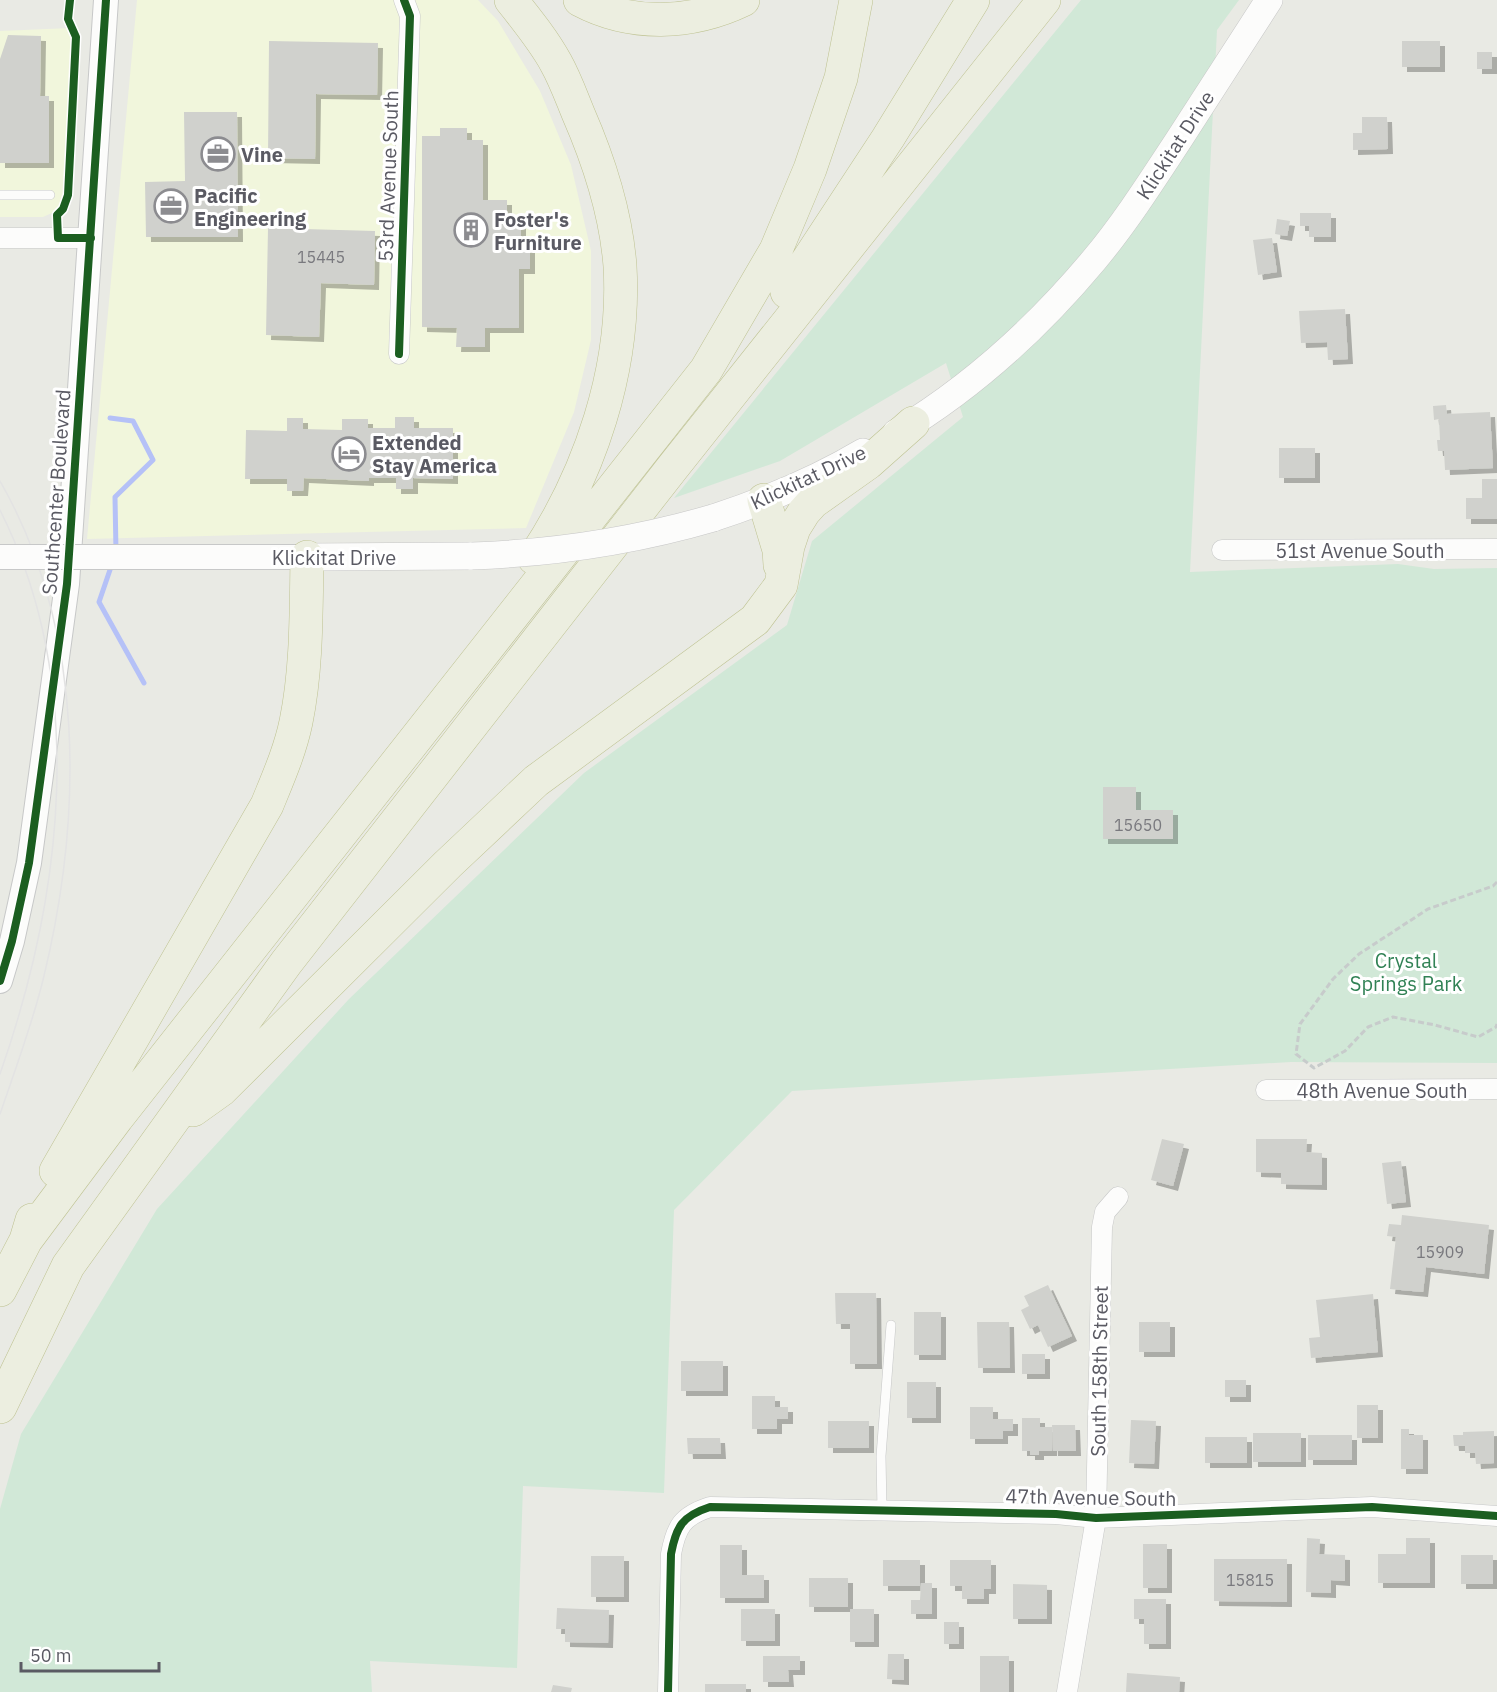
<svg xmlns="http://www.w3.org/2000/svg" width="1497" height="1692" viewBox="0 0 1497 1692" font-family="'IBM Plex Sans',sans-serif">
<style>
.commercial{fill:#f1f6dc}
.green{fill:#d1e8d7}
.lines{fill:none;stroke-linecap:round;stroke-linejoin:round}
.stream{stroke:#b5c1f7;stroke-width:5}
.building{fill:#d0d1cd;filter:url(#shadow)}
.service-casing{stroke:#c7c8c8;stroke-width:10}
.minor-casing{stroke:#c7c8c8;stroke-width:21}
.tertiary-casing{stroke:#c7c8c8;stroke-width:26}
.secondary-casing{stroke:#c7c7c7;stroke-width:28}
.motorway-casing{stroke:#bec291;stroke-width:34}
.path{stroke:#c7cbcb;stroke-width:3;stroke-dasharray:6 3;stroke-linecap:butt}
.service{stroke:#fcfcfb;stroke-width:9}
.minor{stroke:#fcfcfb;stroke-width:20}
.tertiary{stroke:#fcfcfb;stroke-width:24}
.secondary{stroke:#fcfcfb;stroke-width:27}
.motorway{stroke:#eceee0;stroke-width:33}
.tram{stroke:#e3e3e3;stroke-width:1.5}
.tertiary-bridge-casing{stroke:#c7c8c8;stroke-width:26;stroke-linecap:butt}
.secondary-bridge-casing{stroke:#c7c7c7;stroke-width:28;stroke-linecap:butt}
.tertiary-bridge{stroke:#fcfcfb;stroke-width:24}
.secondary-bridge{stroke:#fcfcfb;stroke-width:27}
.cycleway-casing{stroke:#fff;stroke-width:11}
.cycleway{stroke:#1b5e20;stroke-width:8}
.labels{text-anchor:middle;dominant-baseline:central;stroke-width:6;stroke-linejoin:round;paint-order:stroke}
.number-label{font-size:16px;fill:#79797e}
.street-label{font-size:20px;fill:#5a5a63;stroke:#fff}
.poi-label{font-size:20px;font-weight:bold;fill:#5a5a63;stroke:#fff;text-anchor:start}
.park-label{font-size:20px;fill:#318255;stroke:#fff}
</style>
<defs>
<filter id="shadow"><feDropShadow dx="5" dy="5" stdDeviation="0" flood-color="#0004"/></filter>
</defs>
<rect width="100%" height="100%" fill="#e9eae4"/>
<path class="commercial" d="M137 0H478L498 21 540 91 571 165 591 251V340L574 412 526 528 87 539Z
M71 28 73 34 64 190 61 203 54 212 43 217H0V31Z"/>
<path class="green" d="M1081 0H1239L1217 30 1190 572 1398 564 1434 569 1497 568V1063L1291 1062 792 1091 674 1210 664 1493 523 1486 517 1668 370 1661 372 1692H0V1509L21 1434 157 1209 349 999 584 773 787 625 812 541 963 417 946 363 780 461 674 498Z"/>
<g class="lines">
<path class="stream" d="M110 418 133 421 153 460 115 497 116 552
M112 564 99 602 144 683"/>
</g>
<path class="building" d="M8 35 41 36 40 96H49V163H0V59Z
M269 41 378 43 377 95 316 94 315 159 268 158Z
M1402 41H1440V67H1402Z
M1477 52H1492V69H1477Z
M184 112H237L238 237H146L145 182 185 181Z
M1362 117H1387L1388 149 1353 150V133H1362Z
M440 128H467V140H483V200H507V219H521V241H530V269H519V328H485V347H456L457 328 422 327V136H440Z
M1300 213H1331V237H1309V226H1300Z
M1277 219 1290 221 1287 236 1275 234Z
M268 228 375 231 374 285 321 283 319 337 266 335Z
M1272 238 1277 272 1258 275 1253 240Z
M1345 309 1348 359 1328 360 1327 342 1301 343 1299 311Z
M1446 405 1447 414 1490 412 1493 468 1445 470 1444 451H1438L1437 440H1440L1439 419 1434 420 1433 406Z
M395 417H414V428H453V479L413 478V489H396V478H369V481L304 478 303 491H287V479H245L246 430 287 431V418H303V429L342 430V419H368V428H395Z
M1279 448H1315V478H1279Z
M1482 479H1497V519H1466V498H1482Z
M1103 787H1136V810H1173V839H1103Z
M1162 1139 1184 1144 1173 1186 1151 1180Z
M1256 1139H1307L1306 1152 1322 1153V1185L1281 1184V1173L1256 1172Z
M1401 1161 1406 1202 1387 1204 1382 1163Z
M1402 1215 1489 1225 1484 1274 1426 1267 1423 1292 1390 1289 1396 1237 1387 1236 1389 1224 1401 1225Z
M1048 1285 1072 1336 1048 1347 1038 1325 1030 1329 1021 1310 1029 1306 1024 1296Z
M835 1293H876L877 1364H850V1324H836Z
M1373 1294 1378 1352 1311 1358 1309 1338 1320 1337 1316 1300Z
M914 1312H941V1355H914Z
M977 1322H1009L1010 1368H978Z
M1139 1322H1170V1352H1139Z
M1022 1354H1045V1374H1022Z
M681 1361H723V1391H681Z
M1225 1380H1246V1397H1225Z
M907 1382H936V1418H907Z
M752 1396H775V1407H788V1419H777V1429H752Z
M1357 1405H1378V1438H1357Z
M970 1407H993V1419H1013V1431H1003V1439H970Z
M1022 1418H1040V1427H1052V1451H1039V1455H1030V1451H1022Z
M1131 1420 1156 1421 1154 1464 1129 1463Z
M828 1421H869V1448H828Z
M1052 1425H1075L1076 1451H1053Z
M1401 1429H1409V1435H1423V1469H1401Z
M1494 1431V1463L1476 1464 1475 1453H1465V1446H1454L1453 1435H1463V1432Z
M1253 1433H1301V1462H1253Z
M1308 1435H1352V1460H1308Z
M1205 1437H1247V1463H1205Z
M687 1438H720L721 1454H688Z
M1307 1538 1320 1539 1319 1554 1345 1555V1581L1331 1580V1593L1306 1592Z
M1406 1538H1430V1583H1378V1554H1406Z
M1143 1544H1167V1588H1143Z
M720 1545H742V1575H764V1598H720Z
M1461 1555H1493V1584H1461Z
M591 1556H624V1597H591Z
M1214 1559H1287V1602L1214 1601Z
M883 1560H920V1586H883Z
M950 1560H991V1589H984V1599H962V1586H950Z
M809 1578H848V1607H809Z
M921 1583H932V1614H911V1600H920Z
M1013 1584 1047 1585V1619H1013Z
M1134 1599H1166V1644H1144V1619H1134Z
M557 1608 609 1610 608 1643 565 1642V1629H556Z
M741 1609H775V1641H741Z
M850 1609H874V1642H850Z
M944 1622H959V1644H944Z
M888 1654H904V1680L887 1679Z
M763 1656H800V1670H788L789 1682H763Z
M980 1656H1009V1692H980Z
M1127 1673 1180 1677 1179 1692H1126Z
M705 1684H746V1692H705Z
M553 1685 572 1688 571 1692H551Z"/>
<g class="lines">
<defs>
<path id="service" d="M0 195H50
M882 1510 881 1456 891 1325"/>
<path id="minor" d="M0 238H91
M399 354 410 16 404 0
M1222 550 1497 549
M1266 1090 1497 1089
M668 1692 671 1554C676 1527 682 1516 710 1507L1056 1514 1096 1518 1372 1507 1497 1516
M1067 1692 1096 1518 1102 1227 1105 1212 1118 1197"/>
<path id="tertiary" d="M143 557H307
M0 981 12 941 29 863 67 584 106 0"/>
<path id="secondary" d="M896 433C971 388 1038 327 1094 260 1125 223 1151 182 1178 141 1208 94 1239 47 1269 0
M713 518C765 501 816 480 863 452
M307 557 472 556"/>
<path id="motorway" d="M511 0C527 20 544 41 556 63 565 79 571 96 578 113 599 161 616 214 620 266 626 368 590 474 534 558
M580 0C631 27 691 25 743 0
M787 292 888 138 973 0
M764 500 779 550 780 565
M193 1110 221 1090 448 864 536 781 755 620 781 585 788 546 794 528 804 512 813 502 868 463 913 423
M56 1171 267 805C278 778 290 751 296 722 307 668 306 612 307 557
M26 1240 117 1118 706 370 776 250 810 169 841 78 856 0
M0 1290 26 1240 32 1220
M0 1407 68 1266 286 963 673 467 1044 0"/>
</defs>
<use href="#service" class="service-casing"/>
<use href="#minor" class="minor-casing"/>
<use href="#tertiary" class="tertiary-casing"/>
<use href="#secondary" class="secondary-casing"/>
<use href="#motorway" class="motorway-casing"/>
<path class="path" d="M1497 882 1493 886 1428 909 1359 954 1333 979 1300 1024 1296 1054 1314 1068 1345 1051 1368 1027 1393 1017 1435 1025 1478 1037 1496 1027 1497 1024"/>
<use href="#service" class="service"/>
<use href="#minor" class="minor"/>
<use href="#tertiary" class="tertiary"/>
<use href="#secondary" class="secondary"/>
<use href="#motorway" class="motorway"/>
<path class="tram" d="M0 481C86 631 83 817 43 980 32 1025 15 1070 0 1114
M0 510C88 685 63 894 0 1074"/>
<defs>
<path id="tertiary-bridge" d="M0 557H143"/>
<path id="secondary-bridge" d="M472 556C554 553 634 541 713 518"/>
</defs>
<use href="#tertiary-bridge" class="tertiary-bridge-casing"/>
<use href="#secondary-bridge" class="secondary-bridge-casing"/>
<use href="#tertiary-bridge" class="tertiary-bridge"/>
<use href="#secondary-bridge" class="secondary-bridge"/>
<defs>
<path id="cycleway" d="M70 0 68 19 76 37 68 195 63 209 57 215 58 238H91
M399 354 410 16 404 0
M0 981 12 941 29 863 67 584 106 0
M668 1692 671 1554C676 1527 682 1516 710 1507L1056 1514 1096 1518 1372 1507 1497 1516"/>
</defs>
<use href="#cycleway" class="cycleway-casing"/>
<use href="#cycleway" class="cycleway"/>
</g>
<defs>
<symbol id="office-ring" viewBox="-11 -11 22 22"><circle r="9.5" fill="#fff" stroke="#8c8c90" stroke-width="1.5"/><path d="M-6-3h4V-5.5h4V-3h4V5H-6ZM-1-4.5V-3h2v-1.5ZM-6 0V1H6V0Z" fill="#8c8c90"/></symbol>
<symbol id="building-ring" viewBox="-11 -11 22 22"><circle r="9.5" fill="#fff" stroke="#8c8c90" stroke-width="1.5"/><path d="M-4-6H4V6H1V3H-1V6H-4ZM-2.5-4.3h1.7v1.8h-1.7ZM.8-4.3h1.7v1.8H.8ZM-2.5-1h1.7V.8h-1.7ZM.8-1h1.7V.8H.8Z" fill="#8c8c90"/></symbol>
<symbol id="hotel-ring" viewBox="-11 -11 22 22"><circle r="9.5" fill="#fff" stroke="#8c8c90" stroke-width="1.5"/><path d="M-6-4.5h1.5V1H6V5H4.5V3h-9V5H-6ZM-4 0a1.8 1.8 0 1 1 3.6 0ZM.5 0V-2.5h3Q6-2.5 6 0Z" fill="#8c8c90"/></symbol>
</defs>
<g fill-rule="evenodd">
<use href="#office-ring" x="199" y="135" width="38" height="38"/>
<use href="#office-ring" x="152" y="187" width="38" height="38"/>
<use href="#building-ring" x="452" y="211" width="38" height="38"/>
<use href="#hotel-ring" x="330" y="435" width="38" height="38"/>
</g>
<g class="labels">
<g class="number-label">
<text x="321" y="257">15445</text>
<text x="1138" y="825">15650</text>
<text x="1440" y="1252">15909</text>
<text x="1250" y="1580">15815</text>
</g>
<g class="street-label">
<text transform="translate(1175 145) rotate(-57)">Klickitat Drive</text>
<text transform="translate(388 176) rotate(-88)">53rd Avenue South</text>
<text transform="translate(808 477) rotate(-25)">Klickitat Drive</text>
<text transform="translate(56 492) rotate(-86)">Southcenter Boulevard</text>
<text x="1360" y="550">51st Avenue South</text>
<text x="334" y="557">Klickitat Drive</text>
<text x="1382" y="1090">48th Avenue South</text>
<text transform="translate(1099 1371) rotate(-89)">South 158th Street</text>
<text transform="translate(1091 1497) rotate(1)">47th Avenue South</text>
</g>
<g class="poi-label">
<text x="241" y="154">Vine</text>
<text x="194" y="195">Pacific<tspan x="194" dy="23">Engineering</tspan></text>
<text x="494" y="219">Foster's<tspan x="494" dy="23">Furniture</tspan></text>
<text x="372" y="442">Extended<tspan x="372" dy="23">Stay America</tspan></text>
</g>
<g class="park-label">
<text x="1406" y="960">Crystal<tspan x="1406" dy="23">Springs Park</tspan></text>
</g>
</g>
<path d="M21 1662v9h138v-9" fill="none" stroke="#5a5a63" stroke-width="3"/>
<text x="30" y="1662" font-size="18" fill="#5a5a63" stroke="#ffffff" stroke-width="4.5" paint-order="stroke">50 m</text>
</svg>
